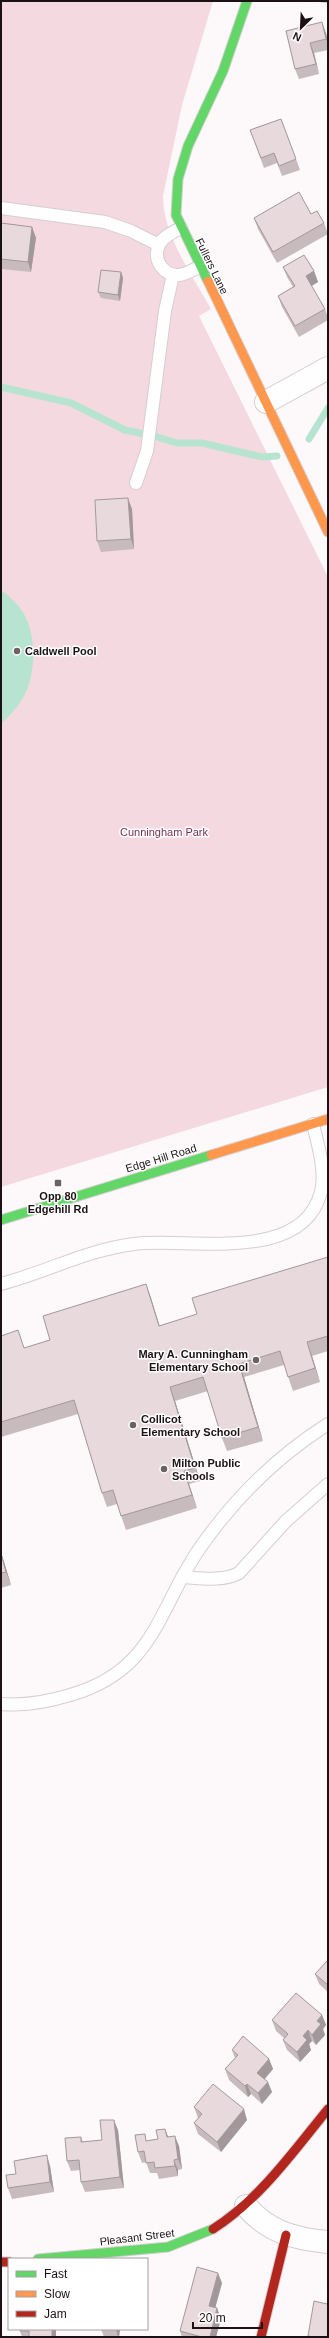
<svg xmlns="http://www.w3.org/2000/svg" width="329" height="2338" viewBox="0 0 329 2338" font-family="Arial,sans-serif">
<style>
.green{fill:#f4d9e1}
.water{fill:#b6e4d0}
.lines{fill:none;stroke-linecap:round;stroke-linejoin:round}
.stream{stroke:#b6e4d0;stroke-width:7}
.lane-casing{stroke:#d6ced1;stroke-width:14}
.street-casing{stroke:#d6ced1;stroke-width:24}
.fast-casing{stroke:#d6ced1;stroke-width:11}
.slow-casing{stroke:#d6ced1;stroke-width:11}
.jam-casing{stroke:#d6ced1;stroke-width:11}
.lane{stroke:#fffefe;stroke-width:12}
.street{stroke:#fffefe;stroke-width:22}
.fast{stroke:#63d668;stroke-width:9}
.slow{stroke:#ff974d;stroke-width:9}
.jam{stroke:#b3261e;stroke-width:9}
.wall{fill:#c8bbbe}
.shaded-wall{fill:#a2989b}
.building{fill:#e8d9dd;stroke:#a2989b}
.poi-dot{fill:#6b6264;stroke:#fff;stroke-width:1.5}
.labels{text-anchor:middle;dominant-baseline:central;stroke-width:3;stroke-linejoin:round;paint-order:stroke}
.street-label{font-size:11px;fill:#1c1114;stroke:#fff}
.poi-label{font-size:11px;font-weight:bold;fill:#1c1114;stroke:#fff;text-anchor:start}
.park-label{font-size:11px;fill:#7b304c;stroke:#fff}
</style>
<rect width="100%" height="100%" fill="#fdf8fa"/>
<path class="green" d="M1 1H213L182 105 163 196C163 236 192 274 211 309L199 316 328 577V1087L1 1187Z"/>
<path class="water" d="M1 590C9 596 19 605 24 614 37 638 36 674 23 698 17 708 9 716 1 724Z"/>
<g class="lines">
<path class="stream" d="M1 387 71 403 125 430 154 436 177 443H202L262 457 277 456
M309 439 328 408"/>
<defs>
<path id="lane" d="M1 208 105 222 131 231 159 245
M181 228C173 232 162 237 159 245 152 260 164 276 179 275 186 274 193 270 199 267
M136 483 147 451 165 311 173 275
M1 1284C47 1272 86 1250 134 1244 188 1237 302 1265 321 1192 326 1171 318 1145 313 1124
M182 1577C201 1578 222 1582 239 1573L286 1521 328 1484
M1 1704C24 1706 47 1702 70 1695 157 1670 157 1608 202 1545 236 1497 279 1455 328 1424"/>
<path id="street" d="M266 402 328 368
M246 2206C268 2232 295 2239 328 2242"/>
<path id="fast" d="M208 281 176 215 178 179 188 146 223 71 247 1
M1 1220 211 1155
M38 2259 168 2247 213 2229"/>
<path id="slow" d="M208 281 328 532
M211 1155 328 1119"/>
<path id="jam" d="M213 2229C260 2199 293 2152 328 2109
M1 2262H9
M261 2337 286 2235"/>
</defs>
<use href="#lane" class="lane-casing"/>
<use href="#street" class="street-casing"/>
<use href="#fast" class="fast-casing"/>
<use href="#slow" class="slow-casing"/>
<use href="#jam" class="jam-casing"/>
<use href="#lane" class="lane"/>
<use href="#street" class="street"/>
<use href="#fast" class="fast"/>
<use href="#slow" class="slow"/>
<use href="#jam" class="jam"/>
</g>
<path class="wall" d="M308 1H328V3Z
M286 31 326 33 328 41V50L314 53 319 74 299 79 295 69Z
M281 119 300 170 282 176 277 163 264 168 250 130Z
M311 214 324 223 328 234 277 263 258 229 254 218Z
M1 223 32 227 36 238 31 272 1 269Z
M283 267 314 271 318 282 311 286 325 309 328 318V320L299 337 282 307 278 296 293 287 287 277Z
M121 272 123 278 120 301 101 298 98 292Z
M132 509 134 549 101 552 97 541Z
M328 1257V1351L312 1356 320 1382 293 1391 284 1365 244 1377 263 1441 227 1451 222 1438 208 1391 175 1401 200 1481 189 1484 197 1508 126 1530 117 1504 107 1507 102 1493 78 1414 1 1437V1336L24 1348 50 1340 146 1284 151 1298 159 1326 197 1314Z
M1 1552 11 1585 1 1588Z
M328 1960V1992L319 1984 315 1974Z
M322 2015 326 2025 323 2029 325 2035 316 2045 312 2041 309 2044 311 2050 300 2062 287 2050 283 2040 284 2038 276 2031 272 2020Z
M232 2050 269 2059 273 2069 265 2079 272 2092 262 2104 251 2094 248 2097 229 2080 225 2069 235 2058Z
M194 2107 247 2120 221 2152 198 2134 194 2123 198 2118Z
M165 2129 168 2137 179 2146 182 2169 178 2170V2176L159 2179 157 2173H150L146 2162 142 2163 138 2152 148 2141 158 2139Z
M118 2130 124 2188 85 2192 81 2182 80 2170 71 2171 67 2161 81 2137 83 2142 102 2140Z
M50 2166 54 2192 12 2199 8 2188 16 2174Z
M222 2283 215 2308H217L221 2319 216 2337H182L180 2331Z
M20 2329 56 2337H22L20 2331Z
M101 2329H120L119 2337H104Z"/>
<path class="shaded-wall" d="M322 22 326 33 328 44 326 39Z
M310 43 314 53 319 74 316 64Z
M32 227 36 238 31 272 28 262Z
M314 271 318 282 310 287 306 276Z
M121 272 123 278 120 301 118 295Z
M128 498 132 509 134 549 131 539Z
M146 1284 151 1298 164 1340 159 1326Z
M307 1342 312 1356 320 1382 315 1368Z
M239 1364 244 1377 263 1441 258 1427Z
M170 1387 175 1401 200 1481 195 1468Z
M184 1471 189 1484 197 1508 192 1495Z
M1 1552 11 1585 6 1572 1 1554Z
M322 2015 326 2025 323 2029 325 2035 316 2045 312 2035 317 2021Z
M308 2030 312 2041 309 2044 311 2050 300 2062 297 2052 303 2036Z
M269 2059 273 2069 261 2083 257 2073Z
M268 2082 272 2092 262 2104 258 2093Z
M247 2084 251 2094 248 2097 245 2086Z
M244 2109 247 2120 221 2152 217 2142Z
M114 2120 118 2130 124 2188 120 2177Z
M165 2129 169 2139 167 2137Z
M175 2136 179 2146 182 2169 178 2159Z
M47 2155 50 2166 54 2192 50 2182Z
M174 2160 178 2170V2176L175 2166Z
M218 2273 222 2283 213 2316 209 2306Z
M217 2308 221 2319 216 2337H210Z
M52 2329H56V2337H52Z
M116 2329H120L119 2337H118Z"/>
<path class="building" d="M322 22 326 39 310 43 316 64 295 69 286 31Z
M281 119 296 159 279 166 274 153 261 158 250 130Z
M299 192 311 214 317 211 324 223 273 252 254 218Z
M1 223 32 227 28 262 1 259Z
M304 255 314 271 306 276 325 309 295 326 278 296 295 286 283 267Z
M101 270 121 272 118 295 98 292Z
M128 498 131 539 97 541 95 500Z
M328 1257V1336L307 1342 315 1368 288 1377 280 1351 239 1364 258 1427 222 1438 203 1377 170 1387 195 1468 184 1471 192 1495 121 1516 113 1490 102 1493 74 1400 1 1422V1336L18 1330 24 1348 50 1340 43 1316 146 1284 159 1326 197 1314 192 1298Z
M1 1554 6 1572 1 1573Z
M328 1960V1985L315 1974Z
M296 1993 322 2015 317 2021 321 2024 312 2035 308 2030 303 2036 307 2040 297 2052 283 2040 288 2034 272 2020Z
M243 2036 269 2059 257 2073 268 2082 258 2093 247 2084 245 2086 225 2069 238 2055 232 2050Z
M213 2084 244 2109 217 2142 194 2123 202 2114 194 2107Z
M100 2120H114L120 2177 81 2182 79 2160 67 2161 65 2138 81 2137V2142L102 2140Z
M165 2129 167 2137 175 2136 178 2159 174 2160 175 2166 155 2168 154 2162 146 2163 144 2151 138 2152 135 2135 145 2134 146 2141 158 2139 156 2130Z
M47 2155 50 2182 8 2188 6 2175 16 2174 14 2161Z
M197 2267 218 2273 209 2306 217 2308 210 2337H202L180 2331Z
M328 2300V2337H314L308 2336 314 2301 327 2304Z
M20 2329H52V2337H29V2331H20Z"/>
<g class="poi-dot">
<circle cx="17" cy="651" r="4"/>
<rect x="54" y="1179" width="8" height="8" rx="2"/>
<circle cx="256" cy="1360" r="4"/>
<circle cx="133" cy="1425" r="4"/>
<circle cx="164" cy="1469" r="4"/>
</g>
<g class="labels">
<g class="street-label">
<text transform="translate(212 266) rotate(64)">Fullers Lane</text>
<text transform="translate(161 1158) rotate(-17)">Edge Hill Road</text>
<text transform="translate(137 2237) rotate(-7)">Pleasant Street</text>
</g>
<g class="poi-label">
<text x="25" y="651">Caldwell Pool</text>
<text x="58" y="1196" text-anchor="middle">Opp 80<tspan x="58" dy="13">Edgehill Rd</tspan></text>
<text x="248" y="1354" text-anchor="end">Mary A. Cunningham<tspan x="248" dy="13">Elementary School</tspan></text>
<text x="141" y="1419">Collicot<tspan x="141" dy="13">Elementary School</tspan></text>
<text x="172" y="1463">Milton Public<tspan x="172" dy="13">Schools</tspan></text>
</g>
<g class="park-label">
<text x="164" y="832">Cunningham Park</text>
</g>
</g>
<rect width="329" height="2338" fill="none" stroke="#1c1114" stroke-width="4"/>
<rect x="8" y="2258" width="140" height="72" fill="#ffffff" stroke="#a4a0a1"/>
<rect x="16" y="2271" width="20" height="6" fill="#63d668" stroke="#a4a0a1"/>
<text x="44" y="2278" font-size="12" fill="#1c1114">Fast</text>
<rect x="16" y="2291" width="20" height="6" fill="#ff974d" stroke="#a4a0a1"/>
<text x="44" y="2298" font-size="12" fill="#1c1114">Slow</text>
<rect x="16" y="2311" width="20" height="6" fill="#b3261e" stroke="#a4a0a1"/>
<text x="44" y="2318" font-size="12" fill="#1c1114">Jam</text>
<g transform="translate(301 28) rotate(204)" stroke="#ffffff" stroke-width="3" paint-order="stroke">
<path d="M0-3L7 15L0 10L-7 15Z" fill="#1c1114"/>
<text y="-6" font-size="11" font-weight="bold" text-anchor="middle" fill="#1c1114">N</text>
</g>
<path d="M193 2322v6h69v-6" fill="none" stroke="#1c1114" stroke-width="2"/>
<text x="199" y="2322" font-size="12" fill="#1c1114" stroke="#ffffff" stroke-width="3" paint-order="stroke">20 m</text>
</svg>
